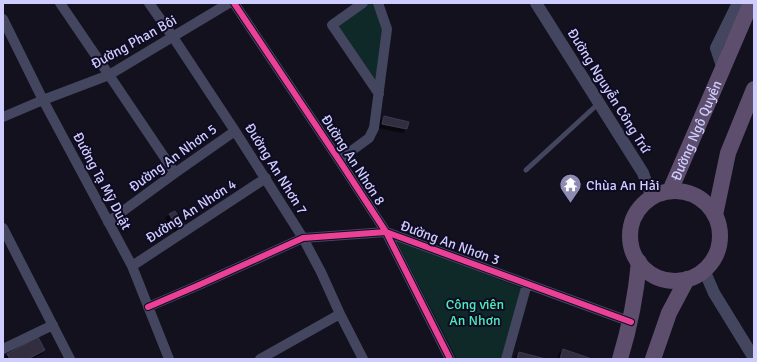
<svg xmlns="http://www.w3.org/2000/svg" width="757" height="362" viewBox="0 0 757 362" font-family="Signika,sans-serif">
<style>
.green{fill:#0e2928}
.building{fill:#302e40;stroke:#3c3a52;filter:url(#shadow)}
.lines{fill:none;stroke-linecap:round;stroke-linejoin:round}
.service{stroke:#44455f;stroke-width:5}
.minor{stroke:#44455f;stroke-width:10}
.tertiary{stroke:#44455f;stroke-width:12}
.trunk{stroke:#5e4e6d;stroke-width:16}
.cycleway-casing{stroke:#0e0b23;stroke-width:8}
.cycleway{stroke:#ea4096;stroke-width:6}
.labels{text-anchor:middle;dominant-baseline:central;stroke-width:4;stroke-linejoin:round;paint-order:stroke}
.street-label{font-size:14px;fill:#cfcdff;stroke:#0e0b23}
.poi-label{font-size:14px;fill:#cfcdff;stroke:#0e0b23;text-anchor:start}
.park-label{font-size:14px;fill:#4cecba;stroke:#0e0b23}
</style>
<defs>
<filter id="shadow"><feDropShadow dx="-3.5" dy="3.5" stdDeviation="0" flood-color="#0009"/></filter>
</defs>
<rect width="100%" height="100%" fill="#12111d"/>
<path class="green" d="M367 3H376L384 31 377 88 335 25Z
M396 240 521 288 501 359H457Z"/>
<path class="building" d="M384 116 409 122 407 129 382 124Z
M175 211 187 228 181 232 169 214Z
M38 337 45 350 28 359H10L7 354Z
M563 349 592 359H560Z
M519 352 546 359H517Z"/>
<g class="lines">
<path class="service" d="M526 170 599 103"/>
<path class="minor" d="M60 3 109 75 175 173
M149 3 173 37 235 131 303 238 321 272 340 314 363 359
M234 3 339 160 386 232 450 359
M363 3 332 25 379 94
M3 19 43 100 132 266 169 359
M3 117 43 100 109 75 229 3
M339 160 369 138 374 128 387 29 378 3
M108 222 175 173 235 131
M3 228 70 359
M132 266 266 178
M148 307 199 285 303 238 386 232 631 322
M3 349 53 325
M260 359 340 314
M506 359 527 284"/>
<path class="tertiary" d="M536 3 643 173 652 198
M723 69 716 48 738 3
M704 270 714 293 754 358"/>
<g class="trunk">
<path id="s1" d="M670 191 751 3"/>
<circle cx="675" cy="236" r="45"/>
<path d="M715 215 728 153 754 89"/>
<path d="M620 359C630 326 636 296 639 262"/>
<path d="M653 359 669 313 687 279"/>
</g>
<defs>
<path id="cycleway" d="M234 3 339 160 386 232 450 359
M148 307 199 285 303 238 386 232 631 322"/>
</defs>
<use href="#cycleway" class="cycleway-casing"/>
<use href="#cycleway" class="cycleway"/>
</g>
<defs>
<symbol id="temple-pin" viewBox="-11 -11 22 30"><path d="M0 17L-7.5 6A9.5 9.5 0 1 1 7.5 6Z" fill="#8d8bb0" stroke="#0e0b23"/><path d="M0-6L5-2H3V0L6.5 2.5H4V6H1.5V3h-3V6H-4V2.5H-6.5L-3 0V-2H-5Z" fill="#fff"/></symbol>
</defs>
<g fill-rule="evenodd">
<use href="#temple-pin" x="558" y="172" width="25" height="34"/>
</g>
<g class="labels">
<g class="street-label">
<text transform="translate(134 42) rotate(-29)">Đường Phan Bôi</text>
<text transform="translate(609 91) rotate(58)">Đường Nguyễn Công Trứ</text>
<text stroke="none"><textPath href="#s1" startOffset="66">Đường Ngô Quyền</textPath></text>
<text transform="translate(173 158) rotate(-36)">Đường An Nhơn 5</text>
<text transform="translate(353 160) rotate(57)">Đường An Nhơn 8</text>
<text transform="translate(276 169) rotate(58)">Đường An Nhơn 7</text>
<text transform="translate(102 181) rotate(62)">Đường Tạ Mỹ Duật</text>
<text transform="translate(191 211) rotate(-33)">Đường An Nhơn 4</text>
<text transform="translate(450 243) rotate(20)">Đường An Nhơn 3</text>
</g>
<g class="poi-label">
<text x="586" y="185">Chùa An Hải</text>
</g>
<g class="park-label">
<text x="475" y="304">Công viên<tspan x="475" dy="16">An Nhơn</tspan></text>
</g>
</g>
<rect width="757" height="362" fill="none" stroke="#cfcdff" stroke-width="8"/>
</svg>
